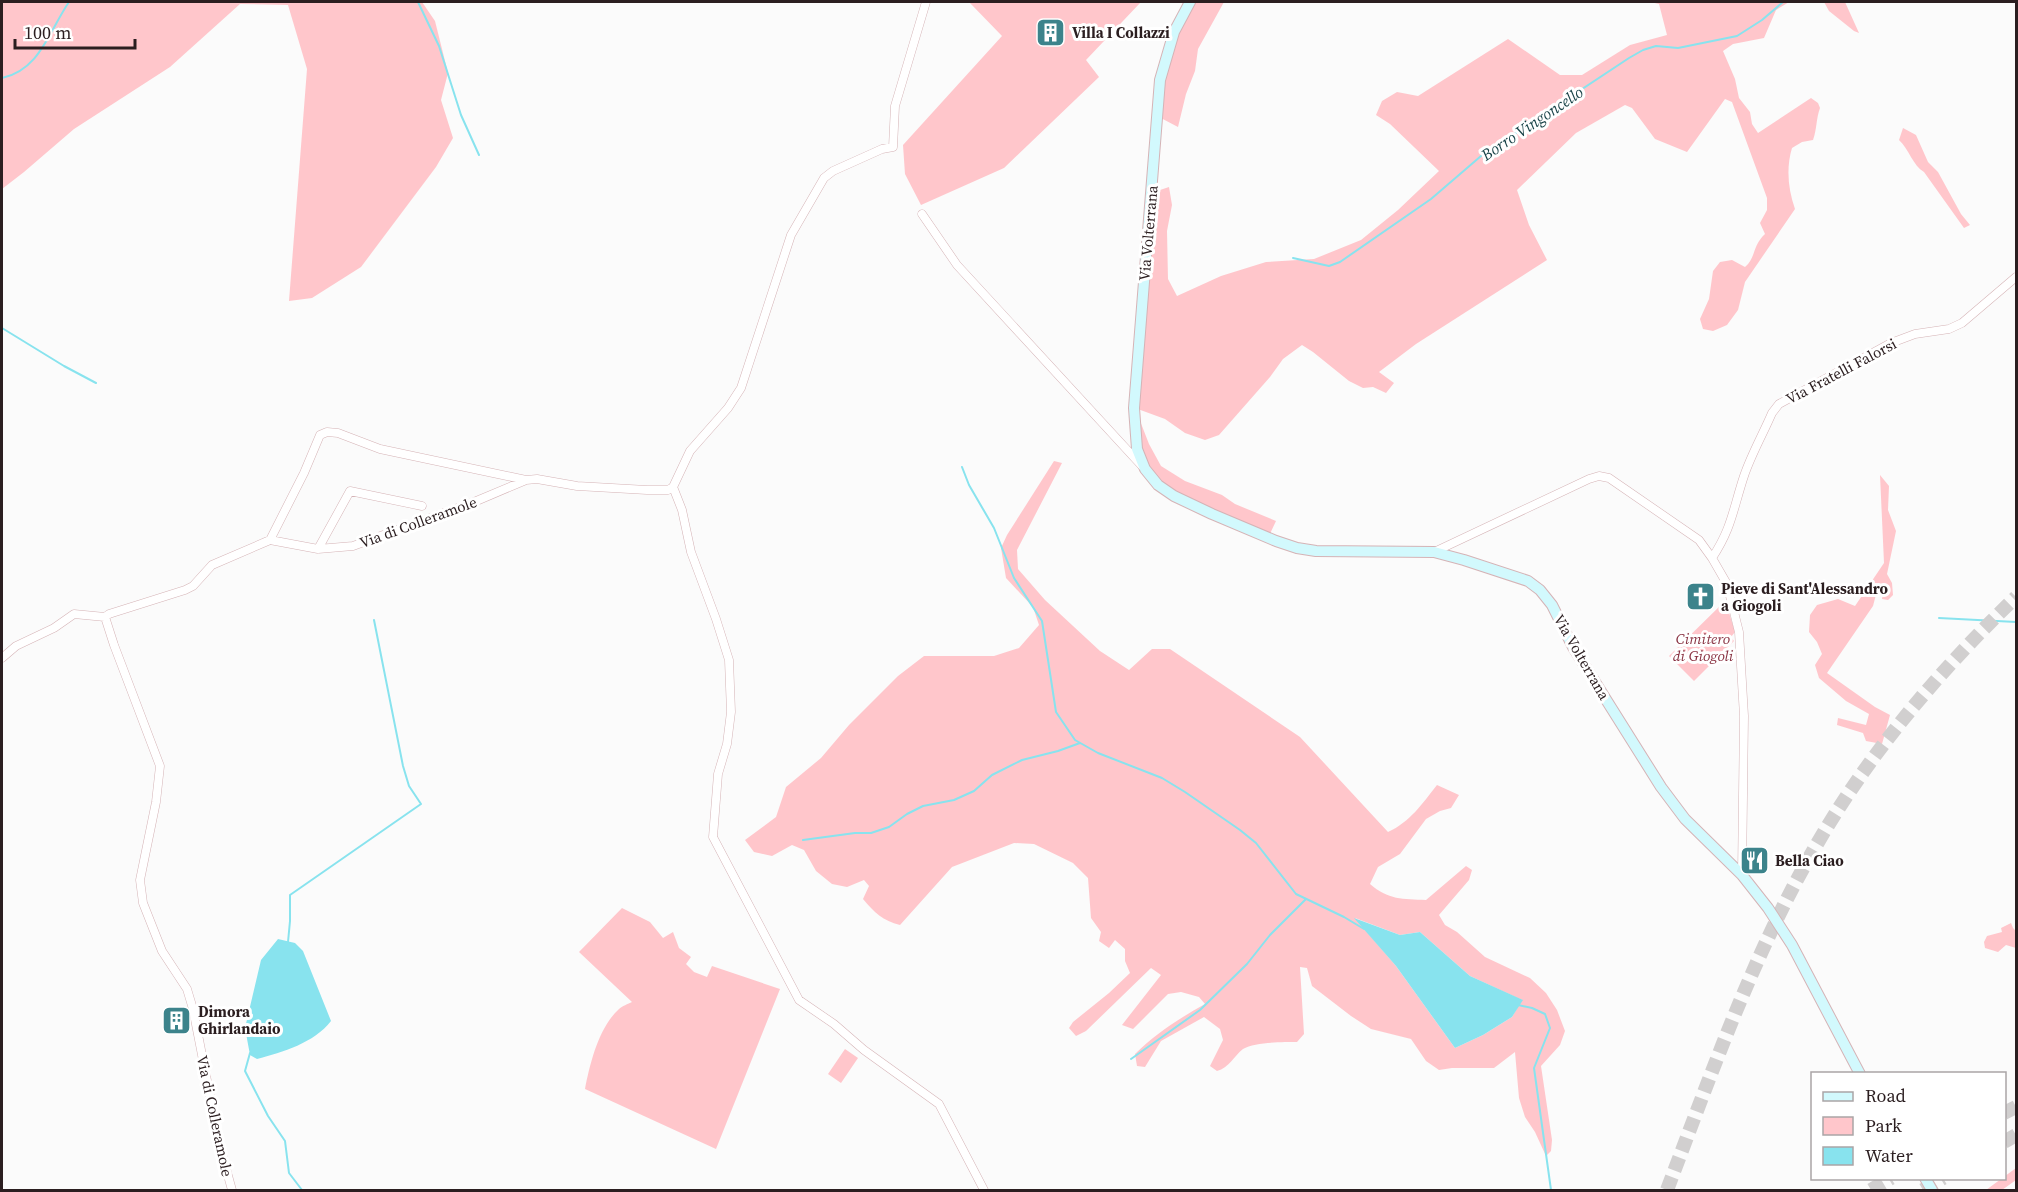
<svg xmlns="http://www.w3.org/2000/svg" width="2018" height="1192" viewBox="0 0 2018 1192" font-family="'Source Serif 4',serif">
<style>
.green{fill:#ffc6cb;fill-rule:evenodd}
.water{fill:#88e3ee}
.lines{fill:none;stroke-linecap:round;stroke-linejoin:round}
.stream{stroke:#88e3ee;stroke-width:2}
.highway-tunnel{stroke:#d1cfcf;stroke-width:14;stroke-dasharray:14 7;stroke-linecap:butt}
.street-casing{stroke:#d5b3b6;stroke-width:9}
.secondary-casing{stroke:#d5b3b6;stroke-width:12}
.street{stroke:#fff;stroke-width:8}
.secondary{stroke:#d2f9fd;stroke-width:10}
.labels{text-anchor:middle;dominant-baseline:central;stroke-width:6;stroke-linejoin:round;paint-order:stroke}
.poi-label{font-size:15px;font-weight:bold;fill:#2b1e20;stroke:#fff;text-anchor:start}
.street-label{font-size:15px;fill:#2b1e20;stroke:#fff}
.park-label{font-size:15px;font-style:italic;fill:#893242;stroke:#fff}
.water-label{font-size:16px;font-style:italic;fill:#143f44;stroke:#fff}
</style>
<rect width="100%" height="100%" fill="#fbfbfb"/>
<path class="green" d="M2 2H422L435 21 448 73 441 100 453 138 436 167 361 267 312 298 289 301 307 69 288 5 240 4 170 67 74 129 24 172 2 189Z
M969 2H1141L1086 60 1099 77 1004 168 921 205 905 174 903 145 1002 36Z
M1190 2H1224L1198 49 1195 71 1186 94 1178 127 1157 116 1160 80Z
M1650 2H1789L1776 10 1764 38 1733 44 1723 51 1735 79 1739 98 1750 112 1752 124 1758 133 1811 98 1818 103 1820 108C1816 119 1817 129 1813 140L1802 142 1792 148C1786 168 1788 189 1795 209L1745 282 1738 310 1727 325 1713 331 1703 329 1700 319 1709 299 1713 271 1720 262 1732 260 1745 267C1756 258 1752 246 1765 234L1760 223 1767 210V198L1732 102 1725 99 1687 152 1655 139 1632 108 1625 105 1576 133 1517 190 1529 225 1547 260 1416 344 1379 372 1394 383 1386 393 1373 387 1363 388 1349 381 1313 352 1302 345 1283 359 1270 377 1219 435 1205 440 1185 433 1165 419 1135 408 1149 444 1161 466 1185 481 1222 495 1235 504 1276 521 1268 538C1236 525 1159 498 1144 467 1135 448 1134 428 1134 408L1151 193 1169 187 1172 205 1167 231 1168 279 1177 296 1221 276 1266 262 1314 259 1361 240 1398 210 1439 171 1390 124 1376 115 1382 101 1397 92 1418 96 1508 39 1560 75H1582L1630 45 1667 35 1659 4Z
M1824 2H1845L1859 33 1854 31 1829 11Z
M1903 128 1916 135 1928 162 1938 172 1961 214 1970 225 1964 228 1924 172C1913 166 1909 149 1899 140Z
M1054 461 1062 463 1017 550 1018 569 1045 600 1100 651 1129 670 1152 649H1170L1300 737 1388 832C1410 822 1422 804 1437 785L1459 795 1451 808 1440 811 1426 819 1400 854 1378 867 1370 884C1388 900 1403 899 1426 900L1466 866 1472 870 1469 880 1439 915 1445 925 1457 932 1485 957 1530 978 1546 993 1557 1010 1565 1031 1560 1045 1541 1066 1552 1140 1551 1151 1546 1156 1535 1132 1525 1117 1519 1098 1515 1052 1494 1068H1452L1439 1070 1426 1061 1411 1039 1371 1029 1351 1016 1312 986 1307 968 1300 967 1304 1034 1297 1042C1283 1042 1255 1042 1243 1049 1234 1056 1229 1068 1217 1071L1210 1066 1223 1040 1220 1029 1204 1017 1161 1041 1145 1067 1137 1066 1135 1054C1155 1034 1180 1018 1205 1004L1199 997 1181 992 1168 994 1133 1029 1122 1025 1161 975 1151 968 1086 1031 1076 1036 1069 1028 1073 1022 1109 993 1130 973 1125 961V949L1115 940 1109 948 1099 941 1101 932 1091 918 1088 878 1073 863 1034 844 1014 843 952 867 900 925C883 921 874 912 863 899L869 886 864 880 847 887 832 884 816 871 804 850 792 845 772 856 754 852 745 840 776 817 786 787 821 758 849 725 898 676 924 656H994L1019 648 1039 625 1033 607 1006 578 1001 548 1007 535ZM1355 918 1400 935 1420 932 1470 976 1522 1000 1512 1017 1483 1035 1455 1048 1396 966Z
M1880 475 1889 486 1888 510 1896 531 1887 574 1892 583 1893 595 1888 600 1882 599 1883 593 1878 587 1873 606 1827 673 1875 707 1890 715 1882 744 1866 741 1863 733 1837 725 1838 718 1866 725 1869 714 1846 701 1819 678 1815 665 1822 654 1817 642 1809 632 1810 615 1817 605 1838 599 1855 606 1884 563Z
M1724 602 1727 606 1735 632 1731 637 1734 641 1694 681 1669 656Z
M622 908 650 922 663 938 673 932 679 948 691 957 686 964 694 972 707 977 712 966 780 989 716 1149 585 1089C590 1063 599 1027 619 1009 622 1006 628 1004 632 1002L579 952Z
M2011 923 2013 928 2016 931V948L2006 945 1998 952 1985 948 1984 942 1987 936 2002 932 2001 928Z
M845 1049 858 1058 841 1083 828 1074Z
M2016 1168V1180L2002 1190H1986Z"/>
<path class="water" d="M1354 918 1400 935 1420 932 1470 976 1523 1000 1512 1017 1483 1035 1455 1048 1396 966Z
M278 939 295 943 303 951 331 1021C314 1043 283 1052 257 1059L250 1055 245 1028 261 960Z"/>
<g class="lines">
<path class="stream" d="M418 2 439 46 461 115 479 155
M2 78C40 70 49 31 69 2
M1293 258 1329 266 1340 262 1431 199 1481 156 1629 58 1643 50 1656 46 1678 48 1737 36 1762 20 1783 2
M2 328 64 366 96 383
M962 467 969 485 994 528 1014 578 1042 621 1056 712 1075 740 1098 753 1162 778 1185 792 1240 830 1256 843 1296 894 1344 917 1364 929
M1939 618 2016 622
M803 840 855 833H871L889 827 907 814 923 806 954 800 974 791 992 775 1022 760 1058 751 1080 743
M288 942 290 921V895L421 804 409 786 403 766 374 620
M1518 1005 1532 1008 1545 1014 1550 1028 1534 1068 1551 1190
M250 1053 245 1071 268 1116 285 1141 289 1173 302 1190
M1131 1059 1200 1010 1247 964 1270 935 1306 899"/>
<path class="highway-tunnel" d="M2004 1113 2016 1107
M2004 1142 2016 1135
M1667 1190C1711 1075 1754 951 1817 844 1870 752 1940 670 2016 597
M1871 1190 1891 1178
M1923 1190 1943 1178"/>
<defs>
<path id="street" d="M922 214 957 265 1142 466
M673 487 682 510 691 552 716 619 729 660 731 712 727 744 718 774 713 837 799 1000 834 1024 864 1050 939 1104 984 1190
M270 540 304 473 320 435 327 432 338 433 380 449 526 480
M318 549 350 491 422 506
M1434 552 1589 479 1599 476 1609 478 1699 540 1712 558 1727 584 1739 632 1744 716 1742 875
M1712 558C1732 528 1733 509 1744 476 1751 455 1763 434 1772 413L1779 404 1891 343 1915 334 1949 329 1962 323 2016 277
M2 658 16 646 54 628 74 614 105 617
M232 1190 220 1147 193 1009 187 989 162 951 143 903 140 880 156 802 160 766 114 645 105 617 109 614 185 590 193 586 212 565 270 540 318 549 353 546 474 502 526 480 537 479 577 486 647 490H668L673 487 690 451 728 408 741 388 791 235 824 178 833 171 882 149 893 147 895 106 926 2"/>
<path id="secondary" d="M1190 2 1174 32 1160 80 1134 408 1137 449 1145 469 1158 485 1174 496 1212 514 1276 541 1297 548 1316 551 1434 552 1464 560 1528 581 1540 590 1552 605 1573 647 1661 787 1685 819 1742 875 1768 908 1792 945 1860 1074
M1925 1178 1932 1190"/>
</defs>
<use href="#street" class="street-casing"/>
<use href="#secondary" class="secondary-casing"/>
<use href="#street" class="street"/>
<use href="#secondary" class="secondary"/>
</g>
<defs>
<symbol id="building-square" viewBox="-11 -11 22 22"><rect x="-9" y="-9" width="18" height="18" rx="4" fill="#3c838b" stroke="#fff"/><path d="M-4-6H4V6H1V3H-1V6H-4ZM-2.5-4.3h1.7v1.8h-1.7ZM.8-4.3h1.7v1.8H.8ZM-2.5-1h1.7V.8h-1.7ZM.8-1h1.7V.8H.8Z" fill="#fff"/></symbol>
<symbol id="church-square" viewBox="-11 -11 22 22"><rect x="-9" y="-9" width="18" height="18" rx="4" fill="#3c838b" stroke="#fff"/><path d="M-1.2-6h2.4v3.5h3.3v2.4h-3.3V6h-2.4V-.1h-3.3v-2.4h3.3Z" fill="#fff"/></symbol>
<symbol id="restaurant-square" viewBox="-11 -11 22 22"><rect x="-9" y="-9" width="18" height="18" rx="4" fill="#3c838b" stroke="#fff"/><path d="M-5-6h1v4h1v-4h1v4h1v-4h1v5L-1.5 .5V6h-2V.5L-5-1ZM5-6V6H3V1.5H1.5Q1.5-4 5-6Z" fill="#fff"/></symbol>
</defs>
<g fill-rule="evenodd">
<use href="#building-square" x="1034" y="16" width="33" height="33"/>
<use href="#church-square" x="1684" y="580" width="33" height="33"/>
<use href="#restaurant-square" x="1738" y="844" width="33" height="33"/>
<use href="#building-square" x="160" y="1004" width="33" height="33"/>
</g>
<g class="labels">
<g class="poi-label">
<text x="1072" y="32">Villa I Collazzi</text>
<text x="1721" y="588">Pieve di Sant'Alessandro<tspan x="1721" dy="17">a Giogoli</tspan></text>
<text x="1775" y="860">Bella Ciao</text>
<text x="198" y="1011">Dimora<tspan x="198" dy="17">Ghirlandaio</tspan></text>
</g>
<g class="street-label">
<text transform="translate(1148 233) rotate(-85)">Via Volterrana</text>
<text transform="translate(1841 371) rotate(-28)">Via Fratelli Falorsi</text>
<text transform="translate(418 522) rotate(-20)">Via di Colleramole</text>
<text transform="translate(1582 657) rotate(60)">Via Volterrana</text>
<text transform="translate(215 1116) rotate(78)">Via di Colleramole</text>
</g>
<g class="park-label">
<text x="1703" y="638">Cimitero<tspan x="1703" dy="17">di Giogoli</tspan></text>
</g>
<g class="water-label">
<text transform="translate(1532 123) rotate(-34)">Borro Vingoncello</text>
</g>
</g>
<rect width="2018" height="1192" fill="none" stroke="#2b1e20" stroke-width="6"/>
<rect x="1811" y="1072" width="195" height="108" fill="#ffffff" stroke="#aaa5a6" stroke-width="1.5"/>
<rect x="1823" y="1092" width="30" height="9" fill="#d2f9fd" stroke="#aaa5a6" stroke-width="1.5"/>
<text x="1865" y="1102" font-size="18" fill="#2b1e20">Road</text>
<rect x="1823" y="1117" width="30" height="18" fill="#ffc6cb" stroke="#aaa5a6" stroke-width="1.5"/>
<text x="1865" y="1132" font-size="18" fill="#2b1e20">Park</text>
<rect x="1823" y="1147" width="30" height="18" fill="#88e3ee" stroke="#aaa5a6" stroke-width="1.5"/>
<text x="1865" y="1162" font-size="18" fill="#2b1e20">Water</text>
<path d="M15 39v9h120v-9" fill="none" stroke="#2b1e20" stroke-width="3"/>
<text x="24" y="39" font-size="18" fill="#2b1e20" stroke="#ffffff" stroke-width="4.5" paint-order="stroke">100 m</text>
</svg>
